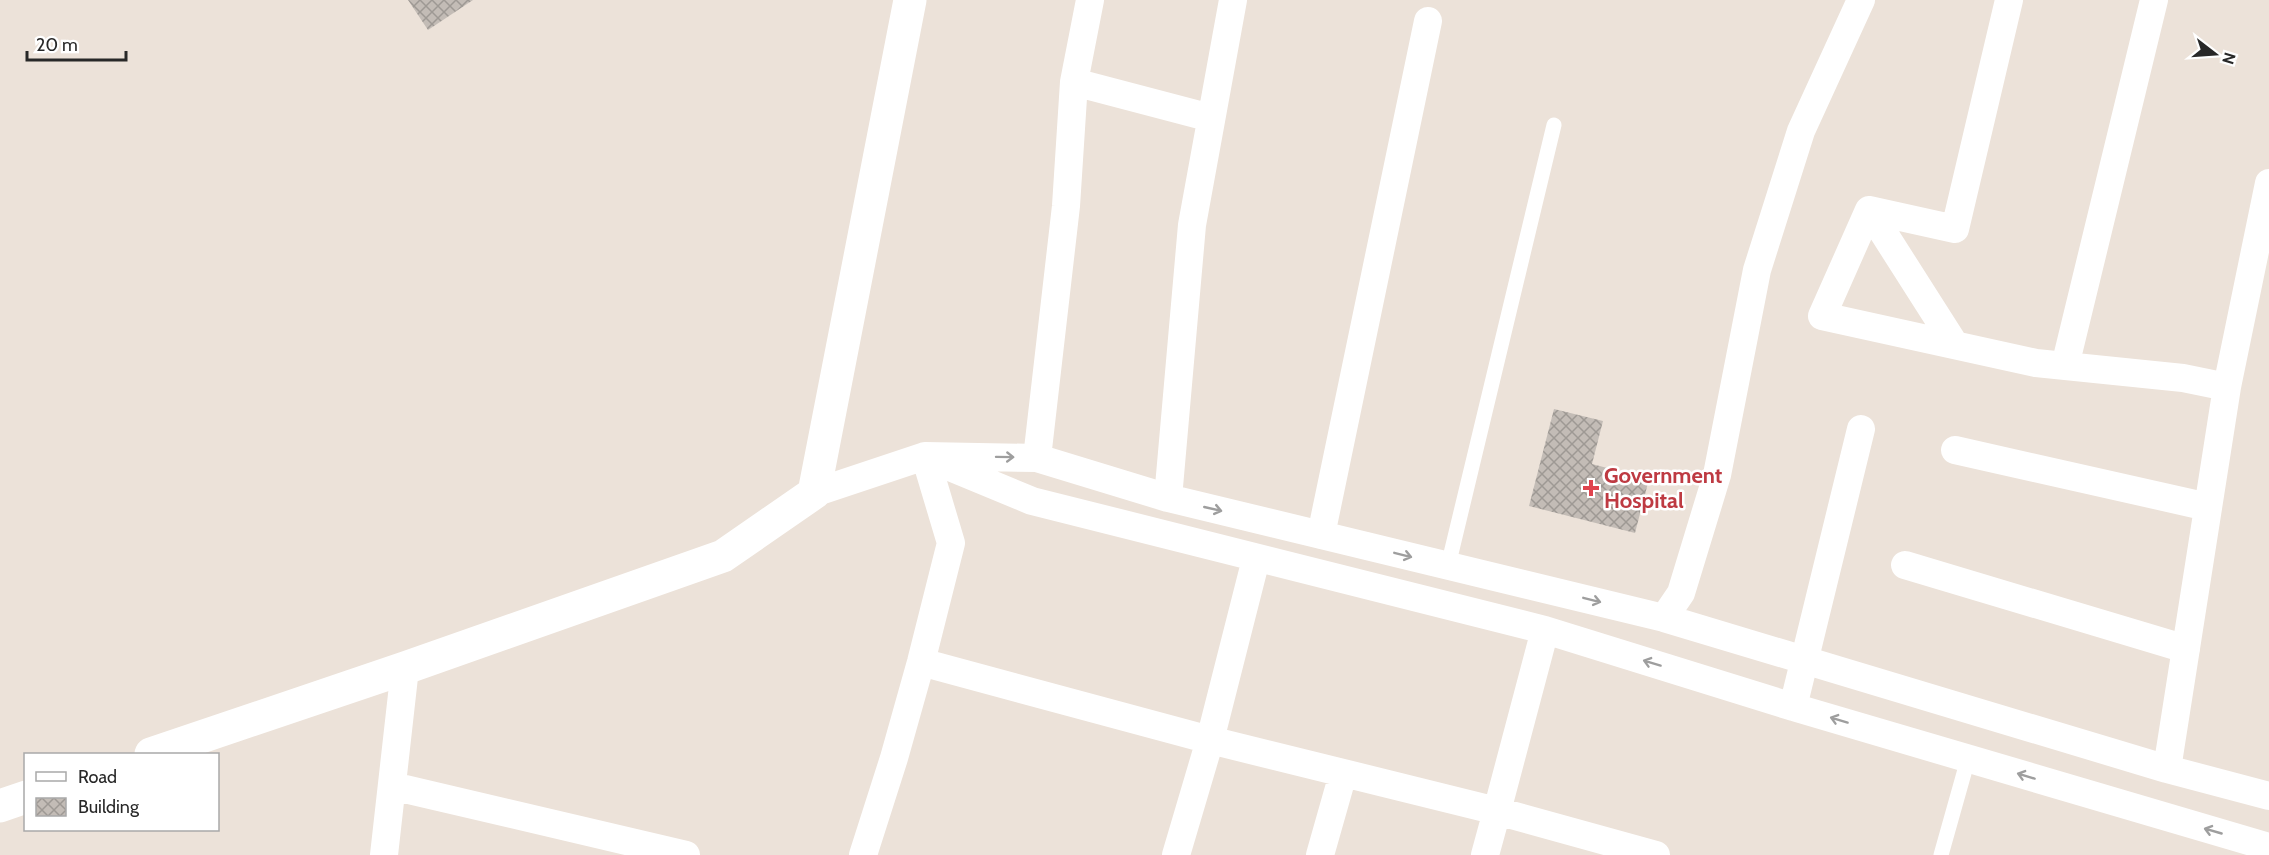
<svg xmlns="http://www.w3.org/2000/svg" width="2269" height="855" viewBox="0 0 2269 855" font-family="Cabin,sans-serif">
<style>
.building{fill:url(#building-cross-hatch)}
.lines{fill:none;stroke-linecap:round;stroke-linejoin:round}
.service{stroke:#fff;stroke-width:15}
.minor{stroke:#fff;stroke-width:28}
.tertiary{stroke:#fff;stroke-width:33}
.oneway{stroke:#9e9e9e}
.health-dot{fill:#e0444e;stroke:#fff;stroke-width:2}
.labels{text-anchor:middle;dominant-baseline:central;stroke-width:5;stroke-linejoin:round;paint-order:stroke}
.health-label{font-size:22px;font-weight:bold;fill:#be3a42;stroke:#fff;text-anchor:start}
</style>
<defs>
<pattern id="building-cross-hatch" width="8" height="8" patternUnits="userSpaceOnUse" patternTransform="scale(1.5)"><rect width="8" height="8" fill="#c3bcb6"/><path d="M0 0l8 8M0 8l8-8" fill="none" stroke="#9e9994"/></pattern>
</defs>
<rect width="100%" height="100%" fill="#ece2d9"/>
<path class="building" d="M408 0H473L428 30Z
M1554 409 1603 421 1592 464 1649 479 1635 533 1529 506Z"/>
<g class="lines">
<path class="service" d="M1448 566 1554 125
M1941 855 1968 759"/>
<path class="minor" d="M2009 0 1955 229 1869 210 1822 316 2036 363 2183 378 2227 387
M1074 82 1211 118
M1869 210 1955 345
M2065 366 2154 0
M1955 450 2208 507
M1037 458 1066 206 1074 82 1090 0
M938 462 1032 501 1545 630 1793 707 2269 847
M814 493 925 456 1037 458 1168 498 1664 618 2167 769 2269 796
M1168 498 1192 225 1233 0
M1321 535 1428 21
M1256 559 1210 740 1497 811 1545 630
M1905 565 2186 649
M1664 618 1681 593 1717 475 1757 270 1801 131 1861 0
M921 662 1210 740 1176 855
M1793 707 1861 429
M2167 769 2227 387 2269 183
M392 786 686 855
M384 855 405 668
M863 855 894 758 921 662 951 543 925 456
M1320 855 1343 774
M1485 855 1497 811 1656 855"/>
<path class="tertiary" d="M151 754 405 668 723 556 814 493 910 0
M0 806 26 797"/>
</g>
<defs><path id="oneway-shaft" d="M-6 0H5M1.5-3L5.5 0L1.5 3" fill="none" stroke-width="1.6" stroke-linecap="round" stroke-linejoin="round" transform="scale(1.5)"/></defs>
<g class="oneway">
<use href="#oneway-shaft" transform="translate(1005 457) rotate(1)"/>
<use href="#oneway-shaft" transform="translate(1213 509) rotate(13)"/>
<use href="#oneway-shaft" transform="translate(1403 555) rotate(14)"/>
<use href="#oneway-shaft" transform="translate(1592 600) rotate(14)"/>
<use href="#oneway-shaft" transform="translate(1652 663) rotate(-163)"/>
<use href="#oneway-shaft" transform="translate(1839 720) rotate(-163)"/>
<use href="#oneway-shaft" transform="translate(2026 776) rotate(-163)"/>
<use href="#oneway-shaft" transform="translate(2213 831) rotate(-164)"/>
</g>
<path class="health-dot" d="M1588 479h6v6h6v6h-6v6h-6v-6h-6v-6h6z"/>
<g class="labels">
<g class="health-label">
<text x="1604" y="475">Government<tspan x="1604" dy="25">Hospital</tspan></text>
</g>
</g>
<rect x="24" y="753" width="195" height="78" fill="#ffffff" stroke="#a9a9a9" stroke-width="1.5"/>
<rect x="36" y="772" width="30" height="9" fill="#ffffff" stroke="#a9a9a9" stroke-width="1.5"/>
<text x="78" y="783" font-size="18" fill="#282828">Road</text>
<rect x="36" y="798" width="30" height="18" fill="url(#building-cross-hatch)" stroke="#a9a9a9" stroke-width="1.5"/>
<text x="78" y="813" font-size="18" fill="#282828">Building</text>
<g transform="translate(2215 54) rotate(107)" stroke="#ffffff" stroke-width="4.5" paint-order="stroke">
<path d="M0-4.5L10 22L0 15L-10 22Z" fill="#282828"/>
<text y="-9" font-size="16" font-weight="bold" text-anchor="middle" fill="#282828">N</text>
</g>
<path d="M27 51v9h99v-9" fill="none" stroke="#282828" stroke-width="3"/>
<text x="36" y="51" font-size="18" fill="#282828" stroke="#ffffff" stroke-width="4.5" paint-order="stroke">20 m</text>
</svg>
